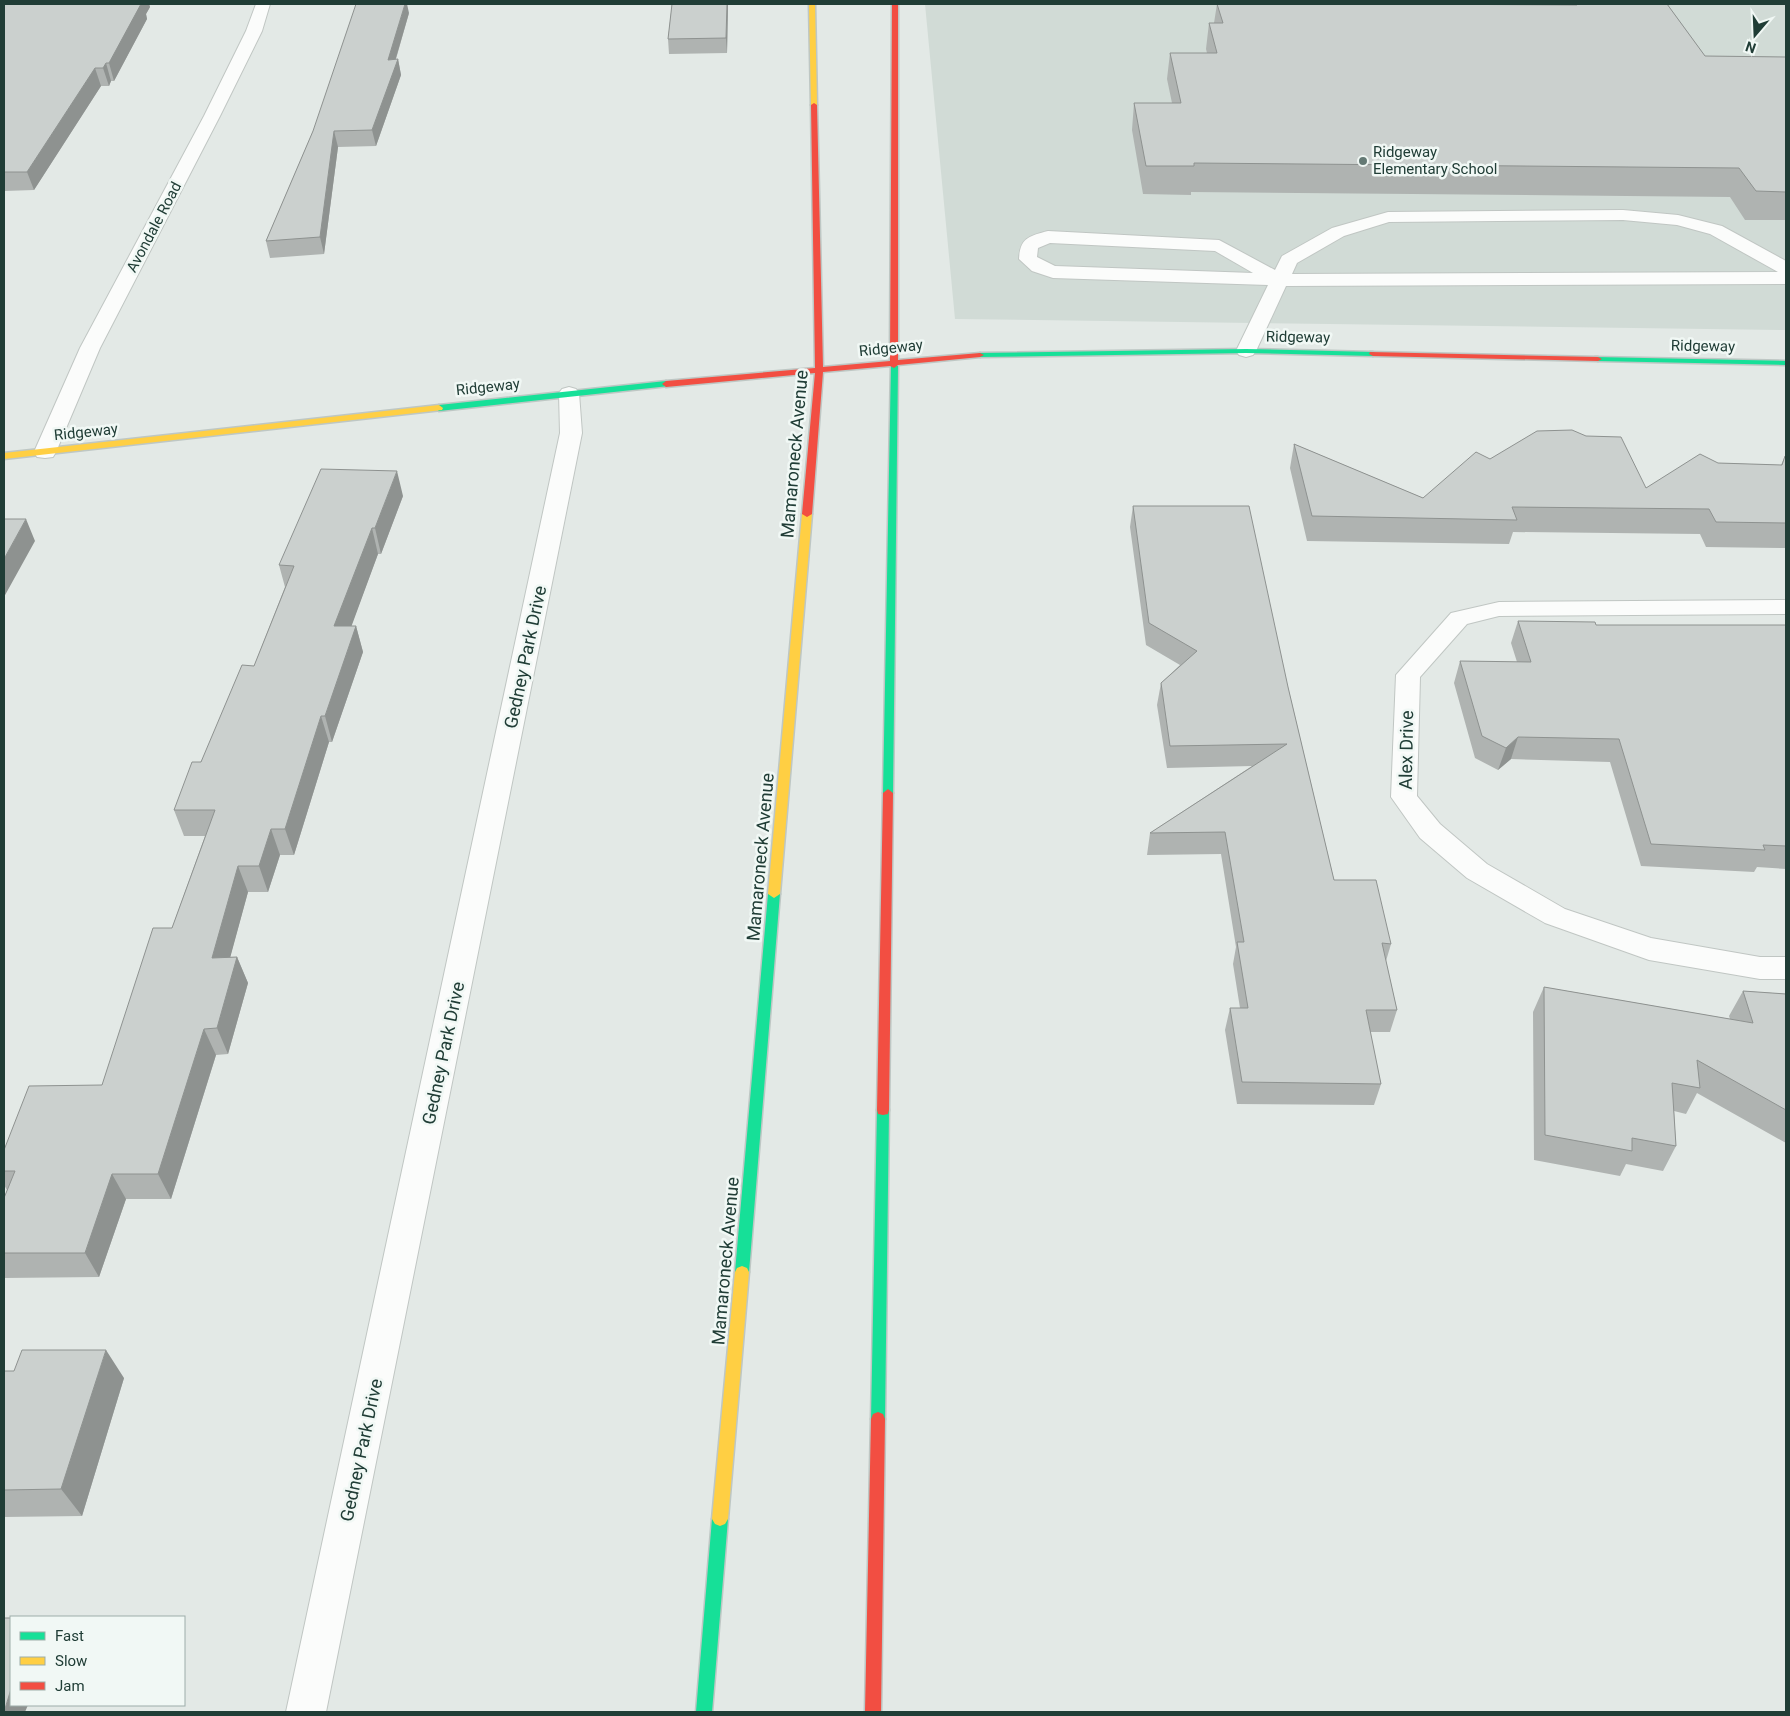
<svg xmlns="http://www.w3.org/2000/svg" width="1790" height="1716" viewBox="0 0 1790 1716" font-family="Roboto,sans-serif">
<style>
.built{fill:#d1dbd6}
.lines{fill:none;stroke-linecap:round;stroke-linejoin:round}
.lane-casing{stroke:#c0c6c3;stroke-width:2}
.street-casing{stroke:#c0c6c3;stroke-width:2}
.fast-casing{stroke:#bec7c4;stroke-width:3}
.slow-casing{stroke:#bec7c4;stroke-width:3}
.jam-casing{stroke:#bec7c4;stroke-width:3}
.lane{fill:#fbfcfb;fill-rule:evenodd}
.street{fill:#fbfcfb;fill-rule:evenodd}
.fast{fill:#16e098;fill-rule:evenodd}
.slow{fill:#ffcf43;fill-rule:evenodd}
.jam{fill:#f24e42;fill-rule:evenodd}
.wall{fill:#afb3b1}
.shaded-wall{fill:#8e9290}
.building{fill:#cbd0ce;stroke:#8e9290}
.poi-dot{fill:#647974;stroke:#f1f8f5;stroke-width:2}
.labels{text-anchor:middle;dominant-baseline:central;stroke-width:5;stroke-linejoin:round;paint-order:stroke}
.far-poi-label{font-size:15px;fill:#203d36;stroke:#f1f8f5;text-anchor:start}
.far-street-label{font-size:15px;fill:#203d36;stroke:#f1f8f5}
.street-label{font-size:18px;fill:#203d36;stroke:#f1f8f5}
</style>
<rect width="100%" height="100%" fill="#e3e9e6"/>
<path class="built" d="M925 4H1786V330L955 319Z"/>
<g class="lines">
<defs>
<path id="lane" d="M1623 210 1678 215 1722 226 1786 261V284L1286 286 1256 351 1253 355 1246 357 1239 355 1236 351 1268 285 1053 278 1032 271 1019 259C1020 238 1029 236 1048 231L1219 240 1275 270 1282 256 1332 228 1388 212ZM1623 220 1677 225 1710 234 1778 272 1292 274 1297 263 1344 236 1389 222ZM1050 243 1215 251 1253 273 1055 266 1037 257 1038 248Z"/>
<path id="street" d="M256 4H270L262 31 220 116 100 348 56 452 53 457 45 458 37 457 34 452 80 348 204 116 246 31Z
M569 387 576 389 579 393 582 433 326 1712H286L560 433 559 393 562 389Z
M1786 600V614L1499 616 1467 624 1420 677 1417 796 1440 824 1487 864 1565 909 1651 938 1760 957H1786V979H1760L1649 960 1545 923 1467 878 1420 838 1391 797 1396 675 1451 613 1499 602Z"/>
<path id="fast" d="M1246 349 1373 352 1377 354 1373 356 1246 353 980 357 976 355 980 353Z
M1595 357 1786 361V365L1598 361 1594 359Z
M891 364H894L898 366 893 793 888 797 883 793Z
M666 381 670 384 669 386 439 411 435 408 439 405Z
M774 890 780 894 749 1272 747 1276 742 1278 737 1276 735 1272 768 894Z
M883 1105 888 1106 889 1110 885 1419 883 1424 878 1426 873 1424 871 1419 877 1110 878 1106Z
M720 1512 725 1514 728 1519 712 1712H696L712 1519 715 1514Z"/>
<path id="slow" d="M809 4H815L817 105 814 107 811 105Z
M439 405 443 408 442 410 4 459V453Z
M807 511 812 514 780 894 774 898 768 894 802 514Z
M742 1266 747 1268 749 1272 728 1519 725 1524 720 1526 715 1524 712 1519 735 1272 737 1268Z"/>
<path id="jam" d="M892 4H898V360L980 353 984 355 980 357 898 365 894 368 890 366 823 372 812 514 807 517 802 514 815 373 666 387 662 384 666 381 815 368 811 105 814 103 817 105 823 367 890 361Z
M1370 352 1598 357 1602 359 1598 361 1373 356 1369 354Z
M888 789 893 793 889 1110 888 1114 883 1115 878 1114 877 1110 883 793Z
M878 1412 883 1414 885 1419 881 1712H865L871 1419 873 1414Z"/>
</defs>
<use href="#lane" class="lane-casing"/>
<use href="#street" class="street-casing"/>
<use href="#fast" class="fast-casing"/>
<use href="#slow" class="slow-casing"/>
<use href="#jam" class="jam-casing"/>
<use href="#lane" class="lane"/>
<use href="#street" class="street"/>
<use href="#fast" class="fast"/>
<use href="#slow" class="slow"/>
<use href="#jam" class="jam"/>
</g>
<path class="wall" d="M4 4H149L150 7 146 14 147 19 114 81H111L109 86H101L34 190 4 191Z
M672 4H728L727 53 669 54 668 39Z
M1217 4H1398L1572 5 1573 4H1667L1705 56 1786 57V220H1745L1730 197 1191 192V195L1143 194 1132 130 1134 103H1172L1167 79 1170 53H1207L1206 49 1209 23H1214Z
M409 13 396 59H398L401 75 376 146 338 147 324 254 270 258 266 241 313 131Z
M1294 444 1423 498 1490 459 1646 488 1718 463 1781 465 1785 456H1786V548L1706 547 1700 534 1513 532 1509 544 1307 541 1290 468Z
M403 496 381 554H378L351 626H356L363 652 332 742H329L294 855H280L268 892H248L230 957H237L248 983 228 1054 216 1055 171 1199H126L99 1277 4 1278V1198L7 1190 4 1185V1150L102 1085 172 928 205 836H184L174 810 254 666 285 587 279 565Z
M1133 506 1288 687 1334 880 1391 944 1386 961 1397 1010 1390 1032H1370L1381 1084 1374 1105 1237 1104 1225 1030 1230 1008H1240L1233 964 1236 947 1221 854 1147 855 1150 833 1252 766 1167 768 1157 705 1161 683 1180 665 1146 645 1130 527Z
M1518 621 1596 625H1786V869L1757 867 1754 872 1641 866 1610 762 1511 759 1498 770 1475 758 1454 683 1460 661 1517 662 1511 643Z
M1544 987 1730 1019 1729 1016 1743 991 1786 994V1143L1697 1093 1686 1114 1674 1111 1676 1146 1663 1171 1626 1164 1620 1176 1534 1160 1533 1012Z
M4 1371 124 1378 82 1516 4 1517Z"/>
<path class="shaded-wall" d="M139 4H149L150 7 146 14 147 19 114 81 109 63Z
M405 4H407L409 13 391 75 388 60Z
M727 4H728L727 53 726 38Z
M398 59 401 75 376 146 372 130Z
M106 63 111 81 109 86 103 68Z
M95 68 101 86 34 190 27 172Z
M334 131 338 147 324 254 320 237Z
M397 471 403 496 381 554 375 528Z
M26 519 35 541 4 597V559Z
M372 528 378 554 342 652 334 626Z
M356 626 363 652 332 742 325 716Z
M321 716 329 742 294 855 285 829Z
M1518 737 1511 759 1498 770 1506 748Z
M271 829 280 855 268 892 259 866Z
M238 866 248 892 223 984 212 958Z
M237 957 248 983 228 1054 217 1028Z
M204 1029 216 1055 171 1199 158 1174Z
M112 1174 126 1199 99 1277 85 1253Z
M106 1350 124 1378 82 1516 61 1489Z
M11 1689V1705H28L25 1712H4Z"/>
<path class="building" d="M4 4H141L109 63H106L103 68H95L27 172H4Z
M356 4H405L388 60 398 59 372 130 334 131 320 237 266 241 313 131Z
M672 4H727L726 38 668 39Z
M1217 4H1398L1577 5V4H1667L1705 56 1786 57V192L1756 191 1739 168 1194 163V166H1146L1134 103H1181L1170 53H1217L1209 23H1223Z
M1572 430 1586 436 1621 437 1646 488 1700 454 1718 463 1782 465 1785 456H1786V523L1716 522 1709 509 1512 507 1517 520 1312 516 1294 444 1423 498 1476 452 1490 459 1537 431Z
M321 469 397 471 375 528H372L334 626H356L325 716H321L285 829H271L259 866H238L212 958 237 957 217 1028 204 1029 158 1174H112L85 1253H4V1198L15 1171H4V1150L29 1086 102 1085 153 928H172L215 810H174L192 762H201L242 665 254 666 294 566 279 565Z
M1133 506H1249L1288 687 1334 880H1376L1391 944 1382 943 1397 1010H1366L1381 1084 1242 1082 1230 1008H1248L1237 942H1244L1225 832 1150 833 1287 744 1170 746 1161 683 1197 651 1149 623Z
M4 519H26L4 559Z
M1518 621 1595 622 1596 625H1786V846L1763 845 1765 850 1651 844 1619 739 1518 737 1506 748 1482 736 1460 661 1531 662Z
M1544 987 1753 1023 1743 991 1786 994V1110L1697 1060 1700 1088 1672 1083 1676 1146 1632 1138V1151L1545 1135Z
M22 1350H106L61 1489 4 1490V1371H14Z
M4 1618H11V1689L4 1712Z"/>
<circle class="poi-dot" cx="1363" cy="161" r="5"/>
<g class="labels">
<g class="far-poi-label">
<text x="1373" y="152">Ridgeway<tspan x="1373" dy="17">Elementary School</tspan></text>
</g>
<g class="far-street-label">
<text transform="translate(154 227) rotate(-62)">Avondale Road</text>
<text transform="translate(1298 337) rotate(1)">Ridgeway</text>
<text transform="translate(1703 346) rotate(1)">Ridgeway</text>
<text transform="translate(891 348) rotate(-6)">Ridgeway</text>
<text transform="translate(488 387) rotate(-6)">Ridgeway</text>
<text transform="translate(86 432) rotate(-6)">Ridgeway</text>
</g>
<g class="street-label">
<text transform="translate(794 454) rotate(-85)">Mamaroneck Avenue</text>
<text transform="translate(525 657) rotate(-78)">Gedney Park Drive</text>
<text transform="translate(1406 750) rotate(-89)">Alex Drive</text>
<text transform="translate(760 857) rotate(-85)">Mamaroneck Avenue</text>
<text transform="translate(443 1053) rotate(-78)">Gedney Park Drive</text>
<text transform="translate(725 1261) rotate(-85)">Mamaroneck Avenue</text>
<text transform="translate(361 1450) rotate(-78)">Gedney Park Drive</text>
</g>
</g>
<rect width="1790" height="1716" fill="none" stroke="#203d36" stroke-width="10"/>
<rect x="10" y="1616" width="175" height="90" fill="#f1f8f5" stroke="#9dada9"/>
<rect x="20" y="1632" width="25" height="8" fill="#16e098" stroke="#9dada9"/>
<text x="55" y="1641" font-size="15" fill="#203d36">Fast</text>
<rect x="20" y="1657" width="25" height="8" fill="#ffcf43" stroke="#9dada9"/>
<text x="55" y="1666" font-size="15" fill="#203d36">Slow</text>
<rect x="20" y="1682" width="25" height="8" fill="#f24e42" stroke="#9dada9"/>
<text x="55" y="1691" font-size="15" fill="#203d36">Jam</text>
<g transform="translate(1755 35) rotate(199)" stroke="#f1f8f5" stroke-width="4" paint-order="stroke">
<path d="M0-4L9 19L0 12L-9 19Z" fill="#203d36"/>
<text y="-8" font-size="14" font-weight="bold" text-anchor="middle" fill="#203d36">N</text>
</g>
</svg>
